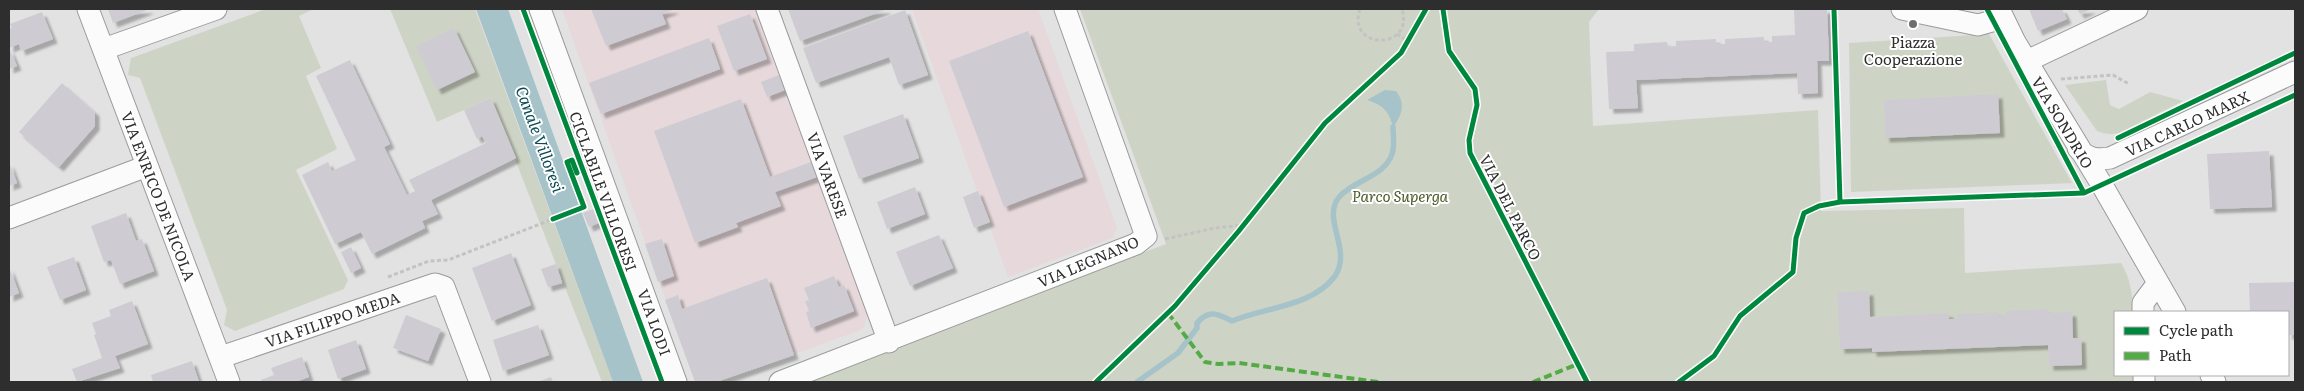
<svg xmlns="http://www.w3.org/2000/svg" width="2304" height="391" viewBox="0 0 2304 391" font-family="Literata,serif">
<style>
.industrial{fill:#e6d8db}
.green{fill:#ced4c5}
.water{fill:#a6c3c9}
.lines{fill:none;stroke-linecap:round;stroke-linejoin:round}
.stream{stroke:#a6c3c9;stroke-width:5.5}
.building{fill:#ceccd2;filter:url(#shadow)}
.minor-casing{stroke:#9b9b9b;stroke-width:23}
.path{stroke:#c3c3c3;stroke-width:3;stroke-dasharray:4 2.5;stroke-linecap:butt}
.minor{stroke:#fbfbfb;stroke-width:21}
.quiet{stroke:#54ab45;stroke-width:4;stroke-dasharray:8 4;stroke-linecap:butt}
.cycleway-casing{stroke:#fff;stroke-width:8}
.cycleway{stroke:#00873e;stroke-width:5}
.poi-dot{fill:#6d6d6e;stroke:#fff;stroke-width:2}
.labels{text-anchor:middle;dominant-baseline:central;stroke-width:4;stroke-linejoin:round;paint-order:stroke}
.poi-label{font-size:15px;fill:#2e2e2f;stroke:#fff}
.street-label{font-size:15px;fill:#2e2e2f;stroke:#fff}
.park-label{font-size:15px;font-style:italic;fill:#4a5c2b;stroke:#fff}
.water-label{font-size:16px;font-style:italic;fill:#0c4b55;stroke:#fff}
</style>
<defs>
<filter id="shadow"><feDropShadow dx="4.5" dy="4.5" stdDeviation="1" flood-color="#0004"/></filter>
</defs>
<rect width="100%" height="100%" fill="#e2e2e2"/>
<path class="industrial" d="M562 9H755L867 314 865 325 861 330 716 382H695Z
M912 9H1038L1117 228 1112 238 1008 277Z"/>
<path class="green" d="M266 9H313L299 16 321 68 306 76 337 149 296 170 348 280 344 289 235 331 224 325 227 310 140 78 128 75 131 58Z
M390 9H475L613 382H602L491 98 437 122Z
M1080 9H1599L1589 22 1593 126 1818 110 1821 211 1964 208 1965 273 2121 263C2131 279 2132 293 2133 312H2115V375H2134L2135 382H800L1166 244Z
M1989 34 2072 183 1851 192 1849 43Z
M2106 80 2110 105 2119 109 2150 92 2183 101 2119 133C2110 135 2105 134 2097 131L2065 85Z"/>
<path class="water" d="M476 9H508L643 382H613Z
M1385 90 1396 91C1406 103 1402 116 1393 127 1389 111 1383 105 1367 100Z"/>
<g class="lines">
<path class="stream" d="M1137 382 1178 353 1197 328V323C1209 309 1218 314 1232 321 1265 307 1312 307 1335 276 1353 249 1320 218 1340 196 1355 180 1385 176 1392 154 1395 146 1393 135 1393 127"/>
</g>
<path class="building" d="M108 9H150L113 23Z
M591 9H675L662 14 666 24 606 46Z
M788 9H888L800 41Z
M1794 9H1827L1829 61H1817L1818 93 1798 94 1797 73 1636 80 1638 108 1609 109 1606 52 1634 51V44L1667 42 1668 47 1676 46V41L1716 39V44H1725V39L1764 37V42H1772V36L1795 35Z
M2029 9H2062L2067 19 2038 31Z
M2077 9H2092L2080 14Z
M905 10 928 75 899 85 889 57 816 83 803 48Z
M42 12 53 39 21 51 19 44 9 48 17 66 9 69V29L12 28 10 24Z
M750 14 767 59 734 71 717 26Z
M454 28 475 72 437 90 416 46Z
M1028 31 1083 177 1004 207 949 61Z
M709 38 720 69 601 114 589 83Z
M350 60 390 144 384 147 407 195 415 191 409 180 486 143 482 136 477 139 464 110 491 98 516 158 431 200 438 214 422 221 425 228 372 254 361 232 335 244 302 175 328 162 332 171 356 160 316 76Z
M779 75 785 90 767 97 761 82Z
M62 83 95 112V126L59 167 19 132Z
M1998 94 2000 133 1885 138 1884 100Z
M741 99 770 177 811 162 817 177 775 192 781 206 736 223 738 227 695 243 654 131Z
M903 114 919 158 859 179 843 136Z
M2269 151 2272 207 2210 209 2207 154Z
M9 162 17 183 9 186Z
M915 187 925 214 887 229 877 202Z
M978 191 990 222 974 228 963 197Z
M596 208 601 222 589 227 583 213Z
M126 213 136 241 142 239 154 271 120 284 111 260 104 262 91 226Z
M939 235 953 268 910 286 896 252Z
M662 239 674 276 658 282 645 244Z
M351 247 361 268 351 273 341 252Z
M511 253 531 305 492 321 472 268Z
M74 257 86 290 60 300 47 267Z
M556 264 562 283 548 287 541 269Z
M9 267 19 293 9 297Z
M834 276 839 287 844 285 854 311 811 328 806 312 809 311 805 301 809 300 804 288Z
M767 278 794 355 716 382H695L665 300 678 295 682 309Z
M2295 282V335H2288V312H2250L2249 283Z
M1869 291 1870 317 1949 313V319H1958L1957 314 1998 312V316H2006V311L2047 309V313L2072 312 2073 338H2081L2082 365 2049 366 2048 345 1872 352V348L1840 349 1837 292Z
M132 301 148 344 115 356 120 368 77 382 72 369 102 358 94 335 96 334 92 323 111 316 109 310Z
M406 315 441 329 428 361 393 348Z
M538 325 549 355 503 371 493 340Z
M356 340 366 369 338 379 328 350Z
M302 357 309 377 295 382H262L261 380 274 375 271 368Z
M192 361 199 382H153L151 375Z
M551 377 553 382H537Z"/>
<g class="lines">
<defs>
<path id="minor" d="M88 9 229 382
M540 9 676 382
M767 9 889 342
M1902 9 1978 25 2003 18
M1999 9 2015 42 2102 185 2175 312
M104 49 216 9
M2027 61 2137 9
M2078 148C2087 159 2097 160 2110 158L2295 72
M9 218 147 166
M2143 312V303L2158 283
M221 357 435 284 444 287 480 382
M2144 375V382
M2211 375 2215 382
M780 382 1136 244 1146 236 1065 9"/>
</defs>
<use href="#minor" class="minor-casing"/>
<path class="path" d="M1360 9C1346 50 1415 51 1402 9
M1397 34 1408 41
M2061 79 2113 75 2129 84
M1165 239 1215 228 1244 225
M388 277 429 261 448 260 553 219"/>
<use href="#minor" class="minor"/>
<path class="quiet" d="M1168 313 1205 362 1218 364 1239 363 1378 382
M1533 382 1578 364"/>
<defs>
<path id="cycleway" d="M523 9 662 382
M1443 9 1449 51 1475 89 1477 105 1469 140 1470 153 1587 382
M1834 9 1840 202
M1987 9 2084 193
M2118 138 2295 53
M553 219 584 207 567 162 572 160 577 173
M1096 382 1175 306 1238 232 1325 123 1401 53 1426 9
M1679 382 1714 356 1740 316 1793 272 1796 238 1804 213 1819 206 1840 202 2084 193 2295 95"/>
</defs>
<use href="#cycleway" class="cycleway-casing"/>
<use href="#cycleway" class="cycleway"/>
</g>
<circle class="poi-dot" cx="1913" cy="24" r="5"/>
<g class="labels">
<g class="poi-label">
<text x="1913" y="41">Piazza<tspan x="1913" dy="17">Cooperazione</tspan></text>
</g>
<g class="street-label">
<text transform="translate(2063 122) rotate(59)">VIA SONDRIO</text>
<text transform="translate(2187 123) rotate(-25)">VIA CARLO MARX</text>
<text transform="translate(828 175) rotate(70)">VIA VARESE</text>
<text transform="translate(604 191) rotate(70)">CICLABILE VILLORESI</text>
<text transform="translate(159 196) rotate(69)">VIA ENRICO DE NICOLA</text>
<text transform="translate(1511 207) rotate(63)">VIA DEL PARCO</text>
<text transform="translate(1088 261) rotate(-23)">VIA LEGNANO</text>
<text transform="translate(332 319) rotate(-19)">VIA FILIPPO MEDA</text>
<text transform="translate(655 322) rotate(70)">VIA LODI</text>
</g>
<g class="park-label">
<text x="1400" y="195">Parco Superga</text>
</g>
<g class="water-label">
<text transform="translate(541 139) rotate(70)">Canale Villoresi</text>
</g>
</g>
<rect width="2304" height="391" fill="none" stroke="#2e2e2f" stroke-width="20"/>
<rect x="2114" y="311" width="175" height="65" fill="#ffffff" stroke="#ababac"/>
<rect x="2124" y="327" width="25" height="8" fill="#00873e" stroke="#ababac"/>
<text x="2159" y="336" font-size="15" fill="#2e2e2f">Cycle path</text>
<rect x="2124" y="352" width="25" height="8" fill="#54ab45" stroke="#ababac"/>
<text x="2159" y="361" font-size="15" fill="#2e2e2f">Path</text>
</svg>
